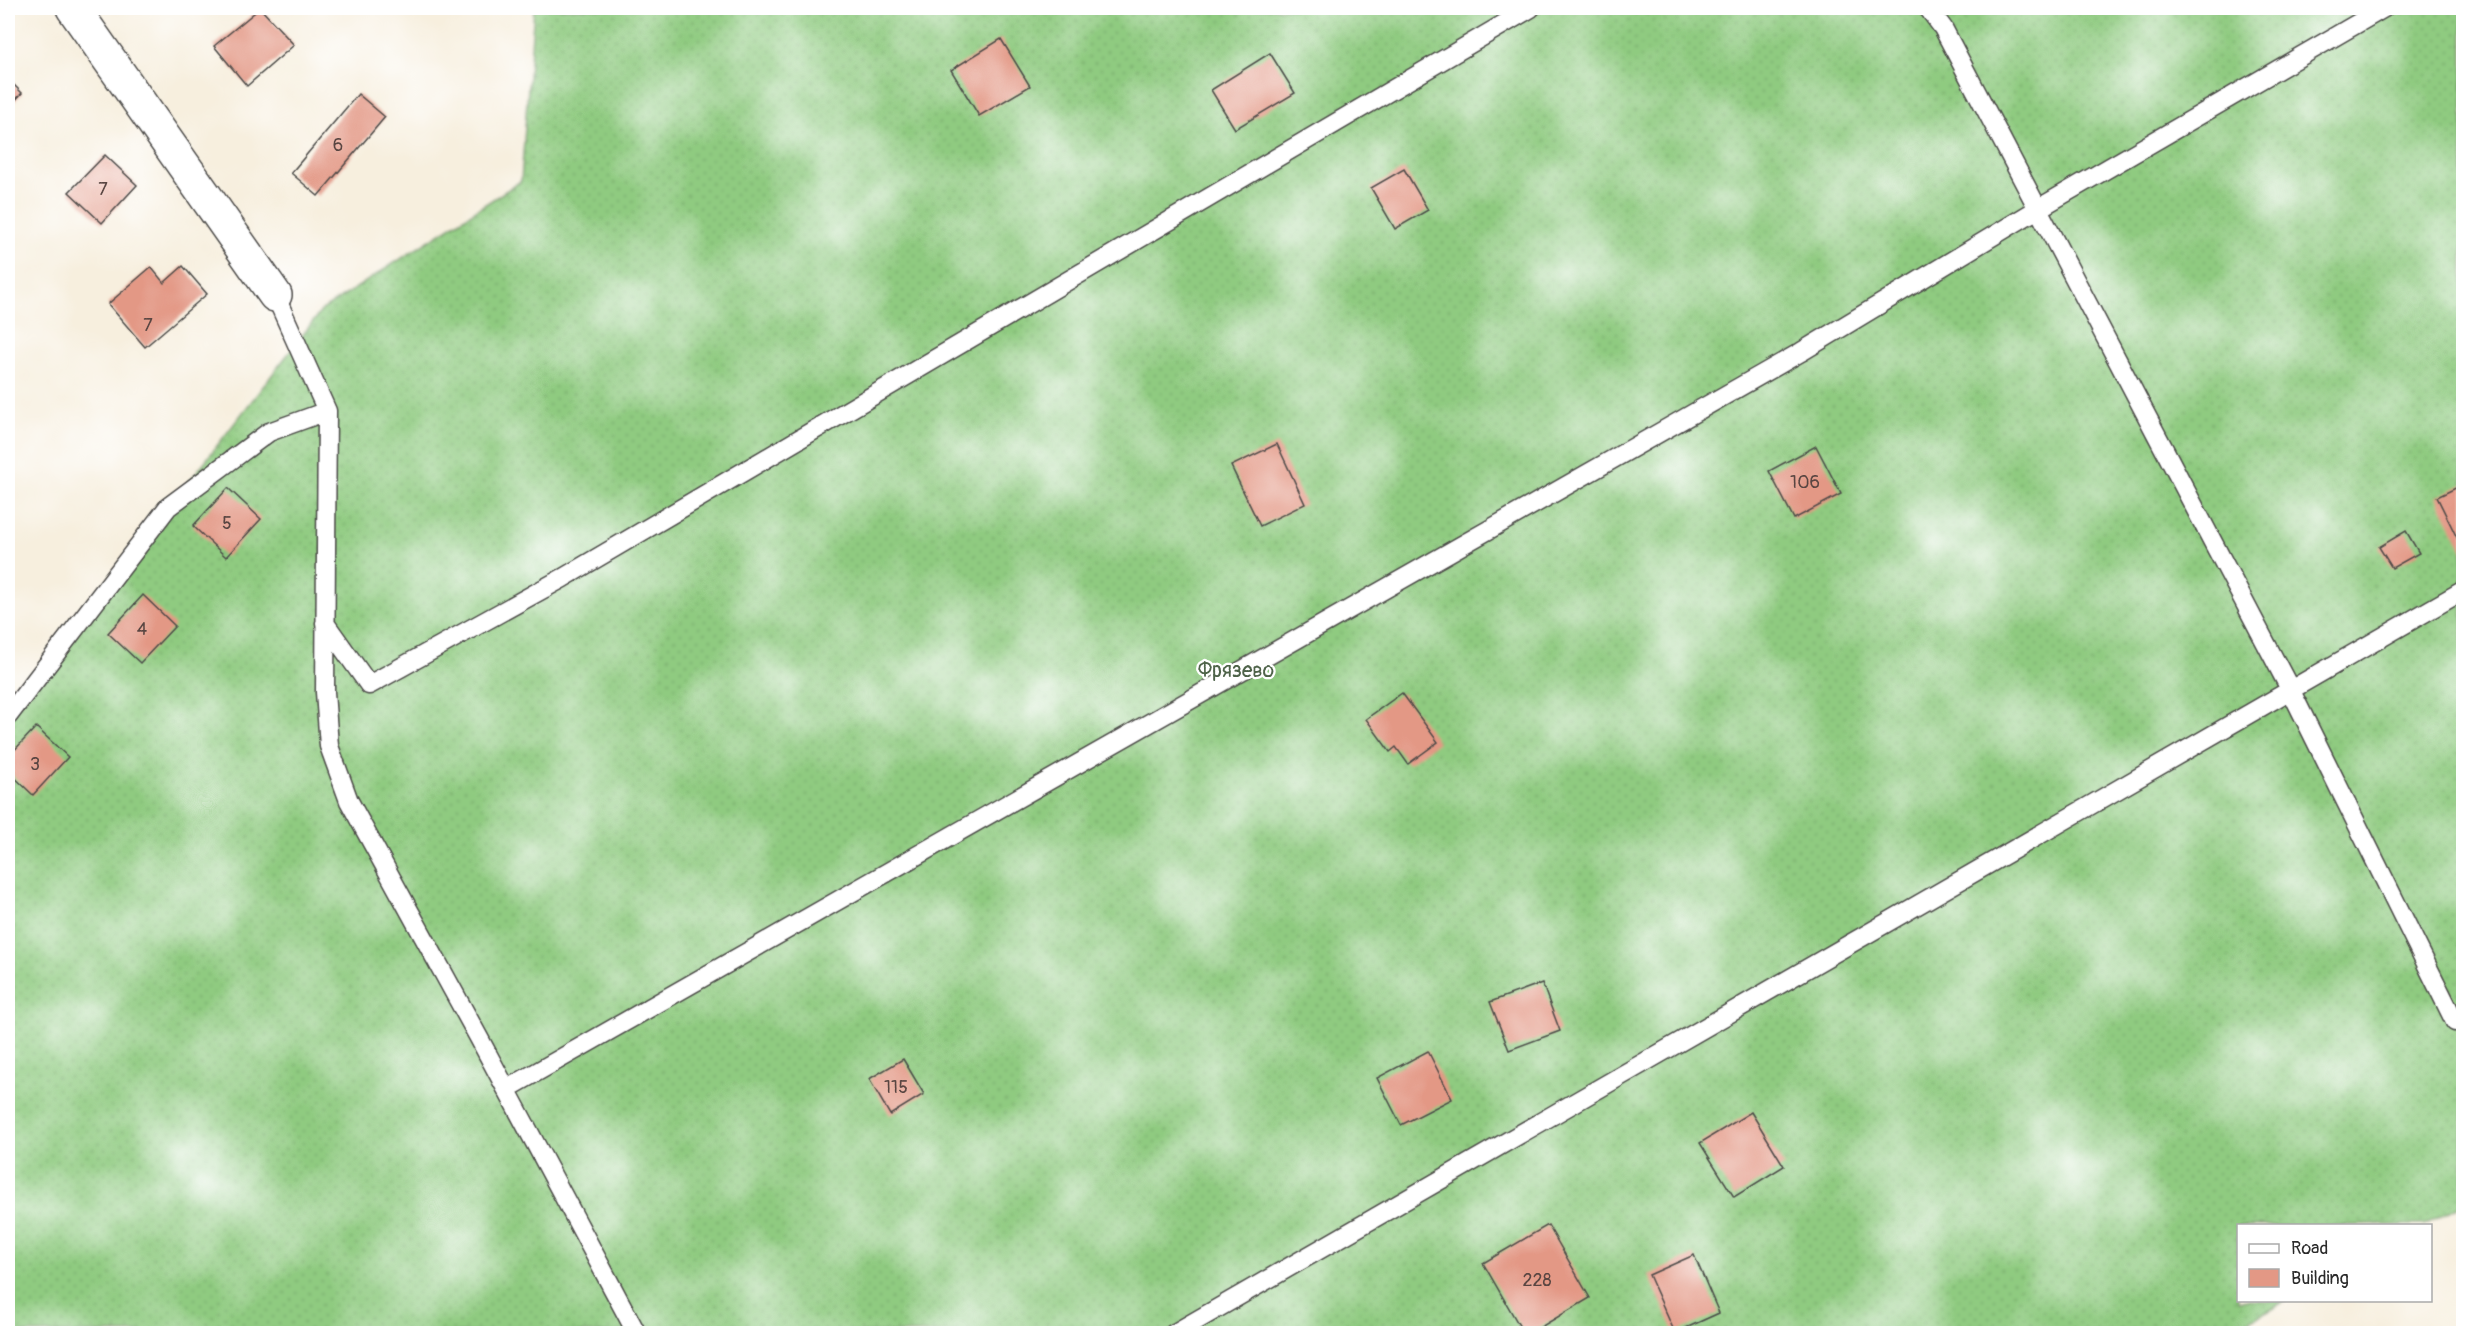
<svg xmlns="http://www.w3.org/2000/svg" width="2471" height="1341" viewBox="0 0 2471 1341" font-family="Pangolin,sans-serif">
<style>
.grass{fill:url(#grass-dots);stroke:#5d7b56;stroke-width:1.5}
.building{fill:#e39885}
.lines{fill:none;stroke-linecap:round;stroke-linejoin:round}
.service-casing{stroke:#4a4846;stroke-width:21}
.minor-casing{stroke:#4a4846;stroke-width:36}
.service{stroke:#fff;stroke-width:18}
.minor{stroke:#fff;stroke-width:33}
.labels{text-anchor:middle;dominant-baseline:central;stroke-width:4.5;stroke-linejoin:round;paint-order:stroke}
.number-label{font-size:18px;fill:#594642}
.park-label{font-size:21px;fill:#4e6349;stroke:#fff}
</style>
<defs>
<pattern id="grass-dots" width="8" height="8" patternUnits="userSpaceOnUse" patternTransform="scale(1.5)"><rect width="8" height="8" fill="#8fcb80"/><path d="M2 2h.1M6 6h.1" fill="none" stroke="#7cae6f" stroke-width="1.8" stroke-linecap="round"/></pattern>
</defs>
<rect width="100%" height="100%" fill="#fff"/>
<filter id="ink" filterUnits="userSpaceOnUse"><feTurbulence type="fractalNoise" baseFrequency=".0167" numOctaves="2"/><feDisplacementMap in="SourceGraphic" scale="12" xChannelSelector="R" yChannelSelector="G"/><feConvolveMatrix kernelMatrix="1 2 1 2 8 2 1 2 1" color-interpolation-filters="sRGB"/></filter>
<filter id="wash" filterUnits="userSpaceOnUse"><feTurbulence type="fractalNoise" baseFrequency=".008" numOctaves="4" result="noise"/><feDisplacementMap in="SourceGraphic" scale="24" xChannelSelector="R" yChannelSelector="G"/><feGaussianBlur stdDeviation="1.35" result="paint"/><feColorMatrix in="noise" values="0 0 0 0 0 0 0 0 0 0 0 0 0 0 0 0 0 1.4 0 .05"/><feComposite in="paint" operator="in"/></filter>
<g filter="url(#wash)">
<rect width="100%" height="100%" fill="#f7efde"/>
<path class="grass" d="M534 8H2463V1204L2424 1225 2238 1226V1300L2286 1301 2225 1333H8V716L322 310 521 181Z"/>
<g id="blocks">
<path class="building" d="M260 8 294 45 247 86 214 46Z
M1001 39 1030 86 979 116 951 70Z
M1270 53 1295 93 1235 129 1211 90Z
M8 79 22 93 8 108Z
M358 94 385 117 318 196 291 173Z
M105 155 137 185 102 223 69 192Z
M1404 169 1428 210 1395 229 1371 188Z
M183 266 207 294 145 347 108 304 151 267 164 283Z
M1277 444 1305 504 1260 526 1231 466Z
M1816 446 1841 494 1794 519 1769 471Z
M2464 484V552L2437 497Z
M228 488 261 519 226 557 193 526Z
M2406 531 2419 553 2392 568 2379 547Z
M143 595 175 626 140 663 108 633Z
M1402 693 1438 742 1408 764 1396 747 1390 752 1366 719Z
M36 727 68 757 33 795 8 771V757Z
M1542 983 1560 1031 1509 1050 1490 1002Z
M1428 1051 1452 1099 1401 1125 1377 1078Z
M903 1059 924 1094 890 1115 869 1079Z
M1751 1112 1784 1166 1734 1197 1700 1143Z
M1548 1225 1590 1298 1529 1334H1524L1483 1263Z
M1694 1255 1719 1313 1675 1333 1649 1275Z"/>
</g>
</g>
<g filter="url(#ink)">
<use href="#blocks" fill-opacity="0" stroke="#4a4846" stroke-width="1.5"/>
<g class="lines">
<defs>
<path id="service" d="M1928 8 1943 28 2290 689 2455 1022
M275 295 327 411 325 692 329 746 349 801 479 1038 637 1334
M325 623 369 685 563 578 1531 8
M8 716 168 507 269 432 327 411
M507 1089 1801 352 2036 210 2384 8
M1173 1334 2464 590"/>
<path id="minor" d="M73 8 275 295"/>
</defs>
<use href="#service" class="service-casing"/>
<use href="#minor" class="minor-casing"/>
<use href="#service" class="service"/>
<use href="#minor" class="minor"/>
</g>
</g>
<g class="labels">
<g class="number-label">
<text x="338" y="145">6</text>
<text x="103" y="189">7</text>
<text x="148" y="325">7</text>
<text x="1805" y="482">106</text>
<text x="227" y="523">5</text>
<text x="142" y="629">4</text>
<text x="35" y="764">3</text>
<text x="896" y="1087">115</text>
<text x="1537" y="1280">228</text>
</g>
<g class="park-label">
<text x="1236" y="670">Фрязево</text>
</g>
</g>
<rect width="2471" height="1341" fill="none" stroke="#fff" stroke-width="30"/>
<rect x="2237" y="1224" width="195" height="78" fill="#ffffff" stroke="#aaaaaa" stroke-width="1.5"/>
<rect x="2249" y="1244" width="30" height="9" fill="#ffffff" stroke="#aaaaaa" stroke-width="1.5"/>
<text x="2291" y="1254" font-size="18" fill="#2b2b2b">Road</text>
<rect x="2249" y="1269" width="30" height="18" fill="#e39885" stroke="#aaaaaa" stroke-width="1.5"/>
<text x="2291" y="1284" font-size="18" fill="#2b2b2b">Building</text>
</svg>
